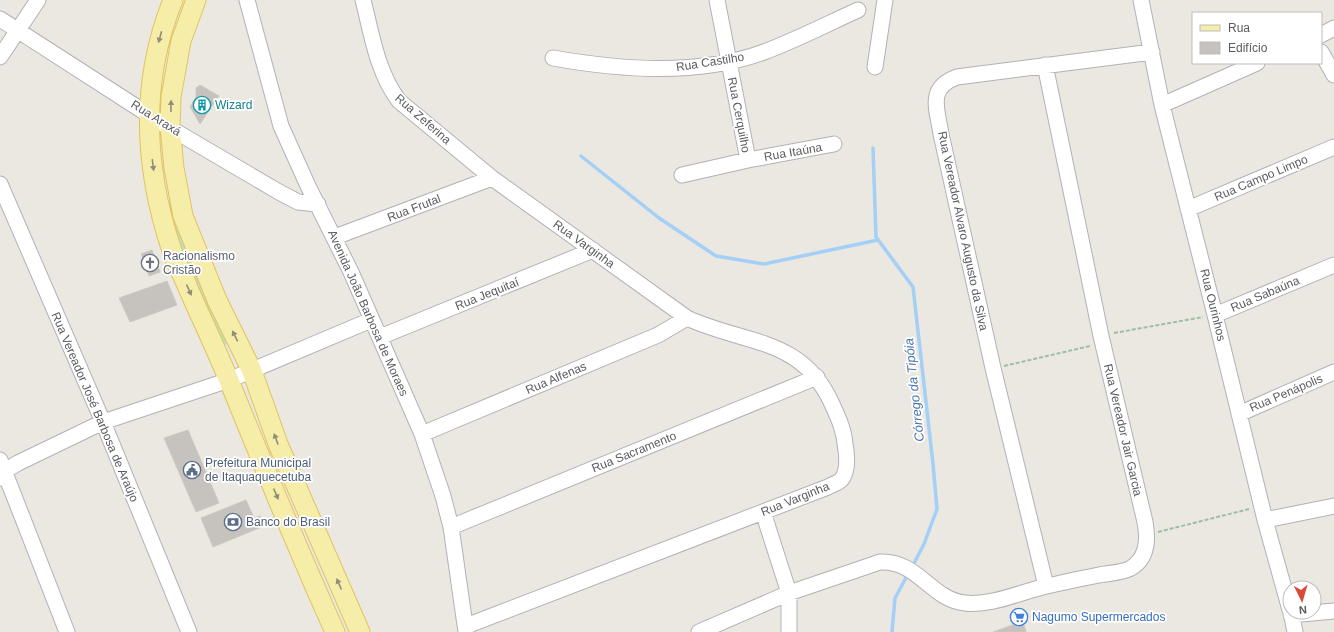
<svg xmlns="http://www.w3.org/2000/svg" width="1334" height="632" viewBox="0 0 1334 632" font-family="Arial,sans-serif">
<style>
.green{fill:#bee0c0}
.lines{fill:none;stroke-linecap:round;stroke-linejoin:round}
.stream{stroke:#a4cff6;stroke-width:3.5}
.building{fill:#c6c2bd;stroke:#cecabf}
.minor-casing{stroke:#b1b2b7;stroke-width:17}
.major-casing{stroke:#e2c361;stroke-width:21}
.path{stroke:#99c0a5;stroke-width:2;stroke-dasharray:4 2;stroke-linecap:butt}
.minor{stroke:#fff;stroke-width:15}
.major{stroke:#f6eda9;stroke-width:19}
.oneway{fill:#908e79}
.labels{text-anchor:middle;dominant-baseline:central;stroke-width:3.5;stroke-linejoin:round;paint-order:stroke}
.street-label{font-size:12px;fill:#595b5f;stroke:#fff}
.culture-label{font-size:12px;fill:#0d838f;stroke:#fff;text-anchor:start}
.worship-label{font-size:12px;fill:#5b616d;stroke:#fff;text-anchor:start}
.service-label{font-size:12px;fill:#4e5e75;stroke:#fff;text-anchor:start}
.shop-label{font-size:12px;fill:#366cbe;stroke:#fff;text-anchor:start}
.water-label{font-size:13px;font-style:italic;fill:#4875ad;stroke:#fff}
</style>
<rect width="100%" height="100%" fill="#eae8e0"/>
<path class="green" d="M170 200 227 344 222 347 164 205Z"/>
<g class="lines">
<path class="stream" d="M873 148 876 237 913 287 933 464 937 509 924 544 912 567
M581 156 659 218 716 256 764 264 878 240
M892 632 895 598 908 574"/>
</g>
<path class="building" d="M200 85 219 96 200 124 190 107 196 97V88Z
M152 250 160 272 149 276 141 254Z
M167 281 177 305 130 322 119 298Z
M188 430 219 503 196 512 164 438Z
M246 500 254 518 260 516 264 526 213 547 201 518Z
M1023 609 1027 622 1024 624 1026 632H993L1015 624 1011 612Z"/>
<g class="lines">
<defs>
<path id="minor" d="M247 0 281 126 308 186 351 272 422 434 443 496 451 527 466 632
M363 0C372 35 377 72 399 101L492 178 687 318C746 345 802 337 832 404 838 417 844 430 845 444 847 455 849 471 841 480 838 483 831 485 828 487L466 626
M717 0 748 160
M1141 0 1162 105 1215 315 1265 520 1290 610
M0 19 163 124 279 192 298 202 318 204
M1321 35 1334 28
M1321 52 1334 75
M0 57 38 0
M553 58C621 70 698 76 764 52 796 40 827 24 858 10
M875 67 885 0
M1162 105 1257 63
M682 175 748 160 834 144
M0 184 103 422 189 632
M1188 209 1334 147
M335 237 492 178
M1215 315 1334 265
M380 337 593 250
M1239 414 1334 372
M422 434 658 335 687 318
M0 460 67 632
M0 478 5 471 18 463 103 422 229 380 371 320
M763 512 789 593V632
M1265 520 1334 506
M451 527 817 377
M1046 586 993 368 941 134C937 108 927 88 957 77L1152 52
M1291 612 1295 632
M1291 615 1334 611
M699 632 789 593 880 562C918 560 931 600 965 603 989 606 1016 594 1039 588 1059 583 1079 579 1099 575 1108 573 1123 573 1131 568 1148 558 1148 538 1145 522L1101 336 1045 65"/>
<path id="major" d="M173 0C140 82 144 168 172 251 176 263 183 275 188 288 202 320 217 351 230 383 264 467 298 550 335 632
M196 0 181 41 171 97 170 127 174 168 183 216 217 300 252 371 278 444 360 632"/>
</defs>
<use href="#minor" class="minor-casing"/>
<use href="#major" class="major-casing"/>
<path class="path" d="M1114 333 1203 317
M1004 366 1090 346
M1158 532 1249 509"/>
<use href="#minor" class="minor"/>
<use href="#major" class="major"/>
</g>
<defs><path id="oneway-solid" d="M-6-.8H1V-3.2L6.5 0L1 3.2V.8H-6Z"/></defs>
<g class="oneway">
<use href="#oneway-solid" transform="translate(160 37) rotate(105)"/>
<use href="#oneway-solid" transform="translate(171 106) rotate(-89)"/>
<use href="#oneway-solid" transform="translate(153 165) rotate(83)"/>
<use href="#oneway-solid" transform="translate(189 290) rotate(66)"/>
<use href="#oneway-solid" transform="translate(235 336) rotate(-116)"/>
<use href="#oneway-solid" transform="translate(276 439) rotate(-110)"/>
<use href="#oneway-solid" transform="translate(276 494) rotate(67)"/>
<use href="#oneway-solid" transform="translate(339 584) rotate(-114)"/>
</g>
<defs>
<symbol id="building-ring" viewBox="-11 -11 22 22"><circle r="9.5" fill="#fff" stroke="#0f9aa8" stroke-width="1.5"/><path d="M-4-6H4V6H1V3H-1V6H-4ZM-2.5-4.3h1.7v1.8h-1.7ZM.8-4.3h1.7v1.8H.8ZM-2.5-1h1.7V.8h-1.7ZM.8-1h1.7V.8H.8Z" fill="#0f9aa8"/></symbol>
<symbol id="church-ring" viewBox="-11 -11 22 22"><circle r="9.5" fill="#fff" stroke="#6b7280" stroke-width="1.5"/><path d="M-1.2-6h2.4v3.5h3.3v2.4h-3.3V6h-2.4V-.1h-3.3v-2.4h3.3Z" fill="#6b7280"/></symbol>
<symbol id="civic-ring" viewBox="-11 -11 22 22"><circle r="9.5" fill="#fff" stroke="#5c6f8a" stroke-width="1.5"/><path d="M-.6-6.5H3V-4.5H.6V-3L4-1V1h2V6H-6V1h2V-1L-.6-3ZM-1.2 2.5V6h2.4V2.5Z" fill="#5c6f8a"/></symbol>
<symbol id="bank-ring" viewBox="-11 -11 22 22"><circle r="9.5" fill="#fff" stroke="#5c6f8a" stroke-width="1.5"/><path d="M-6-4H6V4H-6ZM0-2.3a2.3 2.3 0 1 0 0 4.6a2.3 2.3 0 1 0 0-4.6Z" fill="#5c6f8a"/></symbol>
<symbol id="supermarket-ring" viewBox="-11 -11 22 22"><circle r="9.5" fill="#fff" stroke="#3f7fe0" stroke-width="1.5"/><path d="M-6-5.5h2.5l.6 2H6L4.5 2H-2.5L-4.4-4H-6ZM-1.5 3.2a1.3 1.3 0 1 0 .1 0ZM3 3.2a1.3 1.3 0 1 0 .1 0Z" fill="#3f7fe0"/></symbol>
</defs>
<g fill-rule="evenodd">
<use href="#building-ring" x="192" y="95" width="20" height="20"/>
<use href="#church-ring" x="140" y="253" width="20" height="20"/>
<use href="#civic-ring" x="182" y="460" width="20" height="20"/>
<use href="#bank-ring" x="223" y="512" width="20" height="20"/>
<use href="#supermarket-ring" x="1009" y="607" width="20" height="20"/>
</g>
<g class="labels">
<g class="street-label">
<text transform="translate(710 62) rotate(-9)">Rua Castilho</text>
<text transform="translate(739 115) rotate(79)">Rua Cerquilho</text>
<text transform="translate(156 118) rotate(32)">Rua Araxá</text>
<text transform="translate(423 119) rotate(41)">Rua Zeferina</text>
<text transform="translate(793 152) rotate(-10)">Rua Itaúna</text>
<text transform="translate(1261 178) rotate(-23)">Rua Campo Limpo</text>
<text transform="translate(414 208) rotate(-21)">Rua Frutal</text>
<text transform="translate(963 231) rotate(78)">Rua Vereador Alvaro Augusto da Silva</text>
<text transform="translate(584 244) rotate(36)">Rua Varginha</text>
<text transform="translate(487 294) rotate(-22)">Rua Jequitaí</text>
<text transform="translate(1265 294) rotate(-23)">Rua Sabaúna</text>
<text transform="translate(1213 305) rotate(76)">Rua Ourinhos</text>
<text transform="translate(368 313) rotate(66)">Avenida João Barbosa de Moraes</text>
<text transform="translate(556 378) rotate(-23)">Rua Alfenas</text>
<text transform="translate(1286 393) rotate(-23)">Rua Penápolis</text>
<text transform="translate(95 407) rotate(67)">Rua Vereador José Barbosa de Araújo</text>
<text transform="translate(1123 430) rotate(77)">Rua Vereador Jair Garcia</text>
<text transform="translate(634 452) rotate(-22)">Rua Sacramento</text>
<text transform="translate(795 499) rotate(-22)">Rua Varginha</text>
</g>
<g class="culture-label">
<text x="215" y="105">Wizard</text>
</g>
<g class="worship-label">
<text x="163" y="256">Racionalismo<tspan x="163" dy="14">Cristão</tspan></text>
</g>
<g class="service-label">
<text x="205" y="463">Prefeitura Municipal<tspan x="205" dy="14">de Itaquaquecetuba</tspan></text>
<text x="246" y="522">Banco do Brasil</text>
</g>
<g class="shop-label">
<text x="1032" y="617">Nagumo Supermercados</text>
</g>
<g class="water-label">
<text transform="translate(914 390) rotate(-96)">Córrego da Tipóia</text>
</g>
</g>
<rect x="1192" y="12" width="130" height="52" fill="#ffffff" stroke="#bdbdbf"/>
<rect x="1200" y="25" width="20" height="6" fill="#f6eda9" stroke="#bdbdbf"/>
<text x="1228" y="32" font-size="12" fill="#595b5f">Rua</text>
<rect x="1200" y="42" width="20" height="12" fill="#c6c2bd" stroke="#bdbdbf"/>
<text x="1228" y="52" font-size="12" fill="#595b5f">Edifício</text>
<g transform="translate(1302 600) rotate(175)"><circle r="19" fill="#ffffff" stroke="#bdbdbf"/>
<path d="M0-3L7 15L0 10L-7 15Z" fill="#d74c39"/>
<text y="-6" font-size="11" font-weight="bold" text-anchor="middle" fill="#595b5f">N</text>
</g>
</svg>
